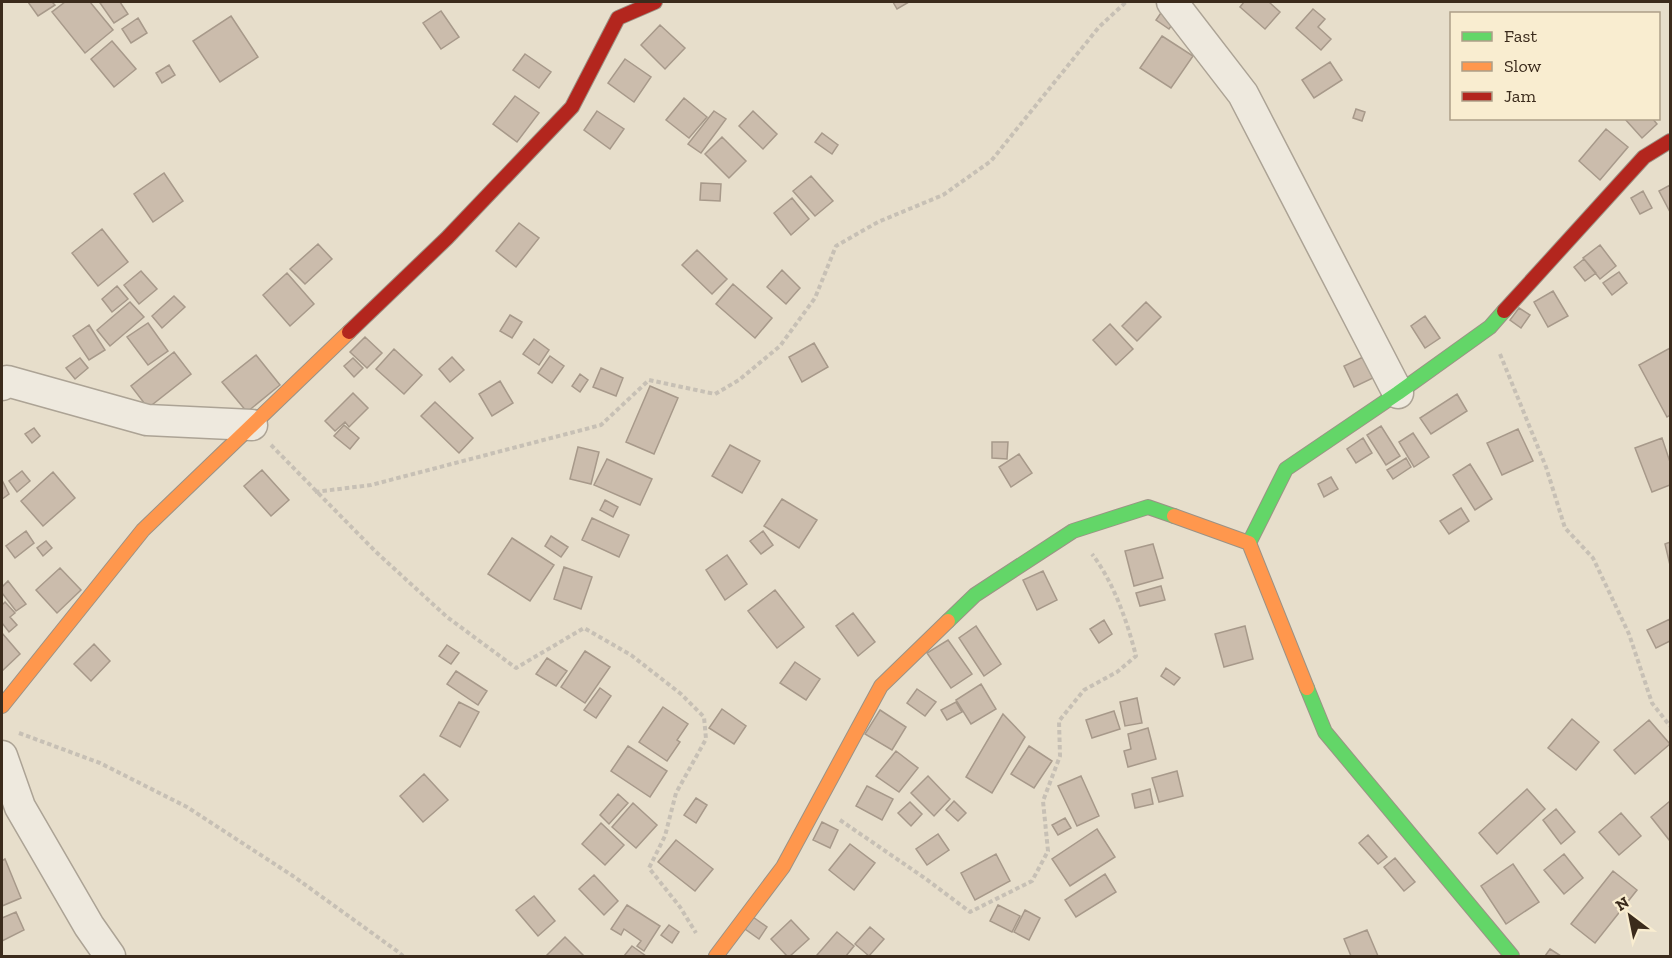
<svg xmlns="http://www.w3.org/2000/svg" width="1672" height="958" viewBox="0 0 1672 958" font-family="'Zilla Slab',serif">
<style>
.building{fill:#cbbcac;stroke:#a7998a;stroke-width:1.5}
.lines{fill:none;stroke-linecap:round;stroke-linejoin:round}
.street-casing{stroke:#aca395;stroke-width:33}
.fast-casing{stroke:#9b9285;stroke-width:16}
.slow-casing{stroke:#9b9285;stroke-width:16}
.jam-casing{stroke:#9b9285;stroke-width:16}
.path{stroke:#c7c0b5;stroke-width:4;stroke-dasharray:4.5 3;stroke-linecap:butt}
.street{stroke:#eee9de;stroke-width:30}
.fast{stroke:#63d668;stroke-width:14}
.slow{stroke:#ff974d;stroke-width:14}
.jam{stroke:#b3261e;stroke-width:14}
</style>
<rect width="100%" height="100%" fill="#e7decb"/>
<path class="building" d="M28 2H52L55 5 38 16Z
M65 2H90L113 30 85 53 52 12Z
M103 2H120L128 14 114 23 100 3Z
M893 2H909L897 9Z
M1244 2H1269L1280 12 1265 29 1240 7Z
M1165 7 1178 16 1169 29 1156 20Z
M1313 9 1325 19 1318 27 1331 39 1321 50 1296 28Z
M441 11 459 37 441 49 423 23Z
M231 16 258 57 220 82 193 41Z
M138 18 147 33 131 43 122 29Z
M660 25 685 48 665 69 641 45Z
M1162 36 1193 56 1171 88 1140 68Z
M112 41 136 69 114 87 91 59Z
M525 54 551 72 539 88 513 70Z
M625 59 651 77 634 102 608 83Z
M1330 62 1342 80 1314 98 1302 80Z
M169 65 175 75 162 83 156 73Z
M515 96 539 113 517 142 493 124Z
M684 98 707 117 689 138 666 120Z
M1356 109 1365 112 1362 121 1353 118Z
M597 111 624 129 610 149 584 130Z
M714 111 726 119 701 153 688 144Z
M753 111 777 134 763 149 739 126Z
M1624 118H1652L1657 124 1642 138Z
M1606 129 1628 147 1600 180 1579 161Z
M822 133 838 145 832 154 815 142Z
M722 137 746 161 729 178 705 154Z
M164 173 183 201 153 222 134 194Z
M811 176 833 201 815 216 793 191Z
M701 183 721 184 720 201 700 200Z
M1670 185V212L1659 191Z
M1643 191 1652 208 1640 214 1631 198Z
M792 198 809 219 791 235 774 213Z
M519 223 539 238 516 267 496 251Z
M102 229 128 262 98 286 72 253Z
M318 244 332 259 305 284 290 269Z
M1600 245 1616 266 1600 279 1583 258Z
M697 250 727 279 712 294 682 265Z
M1584 259 1596 273 1585 281 1574 267Z
M782 270 800 288 786 304 767 287Z
M141 271 157 289 139 304 124 285Z
M1619 272 1627 283 1612 295 1603 283Z
M287 273 314 304 290 326 263 295Z
M733 284 772 318 755 338 716 304Z
M117 286 128 299 112 312 102 299Z
M1553 291 1568 316 1548 327 1534 302Z
M174 296 185 307 162 328 152 316Z
M130 302 144 317 110 346 97 330Z
M1146 302 1161 317 1137 341 1122 326Z
M1519 308 1530 315 1521 328 1510 320Z
M510 315 522 322 512 338 500 331Z
M1425 316 1440 338 1425 348 1411 326Z
M148 323 168 351 148 365 127 337Z
M1110 324 1133 349 1116 365 1093 340Z
M89 325 105 350 89 360 73 336Z
M365 337 382 353 367 368 350 352Z
M534 339 549 350 539 365 523 354Z
M814 343 828 367 802 382 789 357Z
M1670 348V415L1667 417 1639 365Z
M394 349 422 375 404 394 376 369Z
M174 352 191 374 148 408 131 386Z
M256 355 280 385 247 412 222 382Z
M550 356 564 366 552 383 538 373Z
M452 357 464 370 450 382 439 369Z
M1363 357 1373 378 1354 387 1344 366Z
M80 358 88 368 75 379 66 368Z
M353 358 363 368 354 377 344 366Z
M601 368 623 378 616 396 593 387Z
M580 374 588 380 580 392 572 386Z
M500 381 513 403 492 416 479 394Z
M650 386 678 398 654 454 626 442Z
M353 393 368 408 349 427 345 422 335 431 325 421Z
M1457 394 1467 411 1431 434 1420 418Z
M435 402 473 438 459 453 421 416Z
M344 425 359 438 350 449 334 436Z
M1381 426 1400 456 1386 465 1367 435Z
M34 428 40 436 32 443 25 434Z
M1518 429 1533 461 1502 475 1487 443Z
M1413 433 1429 457 1414 467 1399 442Z
M1363 438 1372 453 1356 463 1347 449Z
M1662 438 1670 462V485L1652 492 1635 448Z
M992 442H1008L1007 459 992 458Z
M730 445 760 461 742 493 712 476Z
M578 447 599 452 591 484 570 479Z
M1019 454 1032 473 1011 487 999 467Z
M1406 458 1411 467 1393 479 1387 470Z
M607 459 652 479 640 505 594 485Z
M1470 464 1492 499 1475 510 1453 475Z
M262 470 289 500 271 516 244 486Z
M22 471 30 481 17 492 9 481Z
M53 472 75 498 43 526 21 501Z
M1331 477 1338 489 1324 497 1318 484Z
M2 480 9 494 2 499Z
M782 499 817 520 799 548 764 526Z
M605 500 618 507 613 517 600 510Z
M1461 508 1469 521 1449 534 1440 521Z
M592 518 629 535 619 557 582 540Z
M26 531 34 543 15 558 6 546Z
M763 531 773 545 761 554 750 541Z
M551 536 568 547 561 557 545 546Z
M512 538 554 565 530 601 488 574Z
M46 541 52 548 43 556 37 548Z
M1670 542V565L1665 544Z
M1153 544 1163 578 1134 586 1125 551Z
M727 555 747 584 725 600 706 570Z
M564 567 592 577 581 609 554 599Z
M60 568 81 590 57 613 36 590Z
M1043 571 1057 600 1037 610 1023 580Z
M8 581 26 604 16 611 2 593V587Z
M1161 586 1165 600 1140 606 1136 593Z
M775 590 804 627 777 648 748 611Z
M5 602 15 613 10 617 17 625 9 632 2 623V605Z
M853 613 875 642 858 656 836 626Z
M1670 619V641L1656 648 1647 630Z
M1104 620 1112 634 1099 643 1090 629Z
M976 626 1001 664 984 676 959 638Z
M1245 626 1253 659 1224 667 1215 634Z
M2 633 20 654 2 671Z
M948 640 972 674 951 688 927 653Z
M94 644 110 661 91 681 74 664Z
M447 645 459 653 451 664 439 656Z
M585 651 610 667 585 703 561 687Z
M547 658 567 671 556 686 536 674Z
M795 662 820 679 806 700 780 683Z
M1166 668 1180 678 1174 685 1161 676Z
M456 671 487 691 478 705 447 684Z
M981 684 996 709 971 724 956 700Z
M600 688 611 696 596 718 584 710Z
M917 689 936 702 925 716 907 703Z
M1137 698 1142 723 1125 726 1120 702Z
M459 702 479 712 460 747 440 736Z
M956 702 962 712 947 720 941 710Z
M663 707 688 724 677 740 680 742 667 761 639 742Z
M722 709 746 726 734 744 709 728Z
M880 710 906 727 892 750 865 734Z
M1114 711 1120 729 1092 738 1086 720Z
M1003 714 1025 737 992 793 966 777Z
M1572 719 1599 742 1576 770 1548 748Z
M1649 720 1670 744 1635 774 1614 750Z
M1148 728 1156 759 1128 767 1124 751 1131 749 1128 734Z
M628 746 667 771 650 797 611 771Z
M1029 746 1052 761 1034 788 1011 774Z
M896 751 918 768 899 792 876 776Z
M1177 771 1183 796 1159 802 1152 778Z
M424 774 448 800 423 822 400 796Z
M928 776 950 799 934 816 911 793Z
M1081 776 1099 816 1077 826 1058 786Z
M867 786 893 799 882 820 856 806Z
M1150 789 1153 804 1135 808 1132 794Z
M1527 789 1545 809 1497 854 1479 833Z
M618 794 628 803 609 824 600 815Z
M696 798 707 805 696 823 684 815Z
M954 801 966 813 958 821 946 810Z
M1670 801V841L1651 817Z
M910 802 922 814 911 826 898 813Z
M633 803 657 825 636 848 612 827Z
M1556 809 1575 832 1561 844 1543 820Z
M1621 813 1641 836 1619 855 1599 832Z
M1065 818 1071 828 1058 835 1052 825Z
M822 822 838 830 830 848 813 840Z
M601 823 624 845 605 865 582 844Z
M1097 829 1115 857 1070 886 1052 859Z
M938 834 949 850 927 865 916 849Z
M1368 835 1387 857 1378 864 1359 843Z
M676 840 713 869 695 891 658 862Z
M850 844 875 863 854 890 829 870Z
M996 854 1010 881 975 900 961 873Z
M1564 854 1583 878 1564 894 1544 870Z
M1395 858 1415 882 1404 891 1384 867Z
M5 859 21 898 2 906V861Z
M1513 864 1539 902 1506 924 1481 886Z
M1613 871 1637 890 1595 943 1571 924Z
M1105 874 1116 892 1076 917 1065 900Z
M594 875 618 901 604 915 579 889Z
M534 896 555 921 538 936 516 910Z
M627 905 660 926 644 951 637 946 641 941 624 929 621 935 611 929Z
M998 905 1020 916 1012 932 990 921Z
M1025 910 1040 918 1029 940 1014 932Z
M16 912 24 930 2 941V918Z
M753 917 767 927 759 939 745 929Z
M791 920 809 939 790 956H787L771 939Z
M669 925 679 932 672 943 661 935Z
M870 927 884 939 869 956 855 944Z
M1367 930 1378 956H1351L1344 939Z
M837 932 854 946 846 956H819L817 955Z
M565 937 584 956H546Z
M632 946 646 956H624Z
M1550 949 1561 956H1545Z"/>
<g class="lines">
<defs>
<path id="street" d="M1172 2 1243 94 1398 393
M2 385 7 381 147 420 252 425
M2 756 20 807 89 926 110 956"/>
<path id="fast" d="M1249 543 1286 469 1398 393 1490 327 1504 311
M948 621 975 595 1073 531 1148 507 1174 516
M1307 688 1325 732 1512 956"/>
<path id="slow" d="M1174 516 1249 543 1307 688
M2 706 143 530 349 332
M716 956 783 867 881 686 948 621"/>
<path id="jam" d="M1504 311 1644 157 1670 141
M349 332 447 238 572 107 618 18 655 2"/>
</defs>
<use href="#street" class="street-casing"/>
<use href="#fast" class="fast-casing"/>
<use href="#slow" class="slow-casing"/>
<use href="#jam" class="jam-casing"/>
<path class="path" d="M1500 354 1546 467 1565 528 1593 558 1629 634 1652 703 1670 726
M271 445 376 552 447 617 516 668 584 628 631 655 681 694 704 717 706 739 676 793 665 836 649 868 680 907 696 933
M315 492 371 485 601 425 649 380 715 394 739 380 780 346 815 298 836 246 878 222 943 195 991 161 1099 27 1126 2
M19 733 100 763 187 807 293 876 397 951 403 956
M840 820 926 879 970 912 1032 881 1048 851 1043 801 1060 756 1059 721 1084 690 1117 672 1136 656C1127 621 1114 583 1092 554"/>
<use href="#street" class="street"/>
<use href="#fast" class="fast"/>
<use href="#slow" class="slow"/>
<use href="#jam" class="jam"/>
</g>
<rect width="1672" height="958" fill="none" stroke="#3b2b1c" stroke-width="6"/>
<rect x="1450" y="12" width="210" height="108" fill="#f9edd0" stroke="#ad9f88" stroke-width="1.5"/>
<rect x="1462" y="32" width="30" height="9" fill="#63d668" stroke="#ad9f88" stroke-width="1.5"/>
<text x="1504" y="42" font-size="18" fill="#3b2b1c">Fast</text>
<rect x="1462" y="62" width="30" height="9" fill="#ff974d" stroke="#ad9f88" stroke-width="1.5"/>
<text x="1504" y="72" font-size="18" fill="#3b2b1c">Slow</text>
<rect x="1462" y="92" width="30" height="9" fill="#b3261e" stroke="#ad9f88" stroke-width="1.5"/>
<text x="1504" y="102" font-size="18" fill="#3b2b1c">Jam</text>
<g transform="translate(1630 916) rotate(328)" stroke="#f9edd0" stroke-width="4.5" paint-order="stroke">
<path d="M0-4.5L10 22L0 15L-10 22Z" fill="#3b2b1c"/>
<text y="-9" font-size="16" font-weight="bold" text-anchor="middle" fill="#3b2b1c">N</text>
</g>
</svg>
